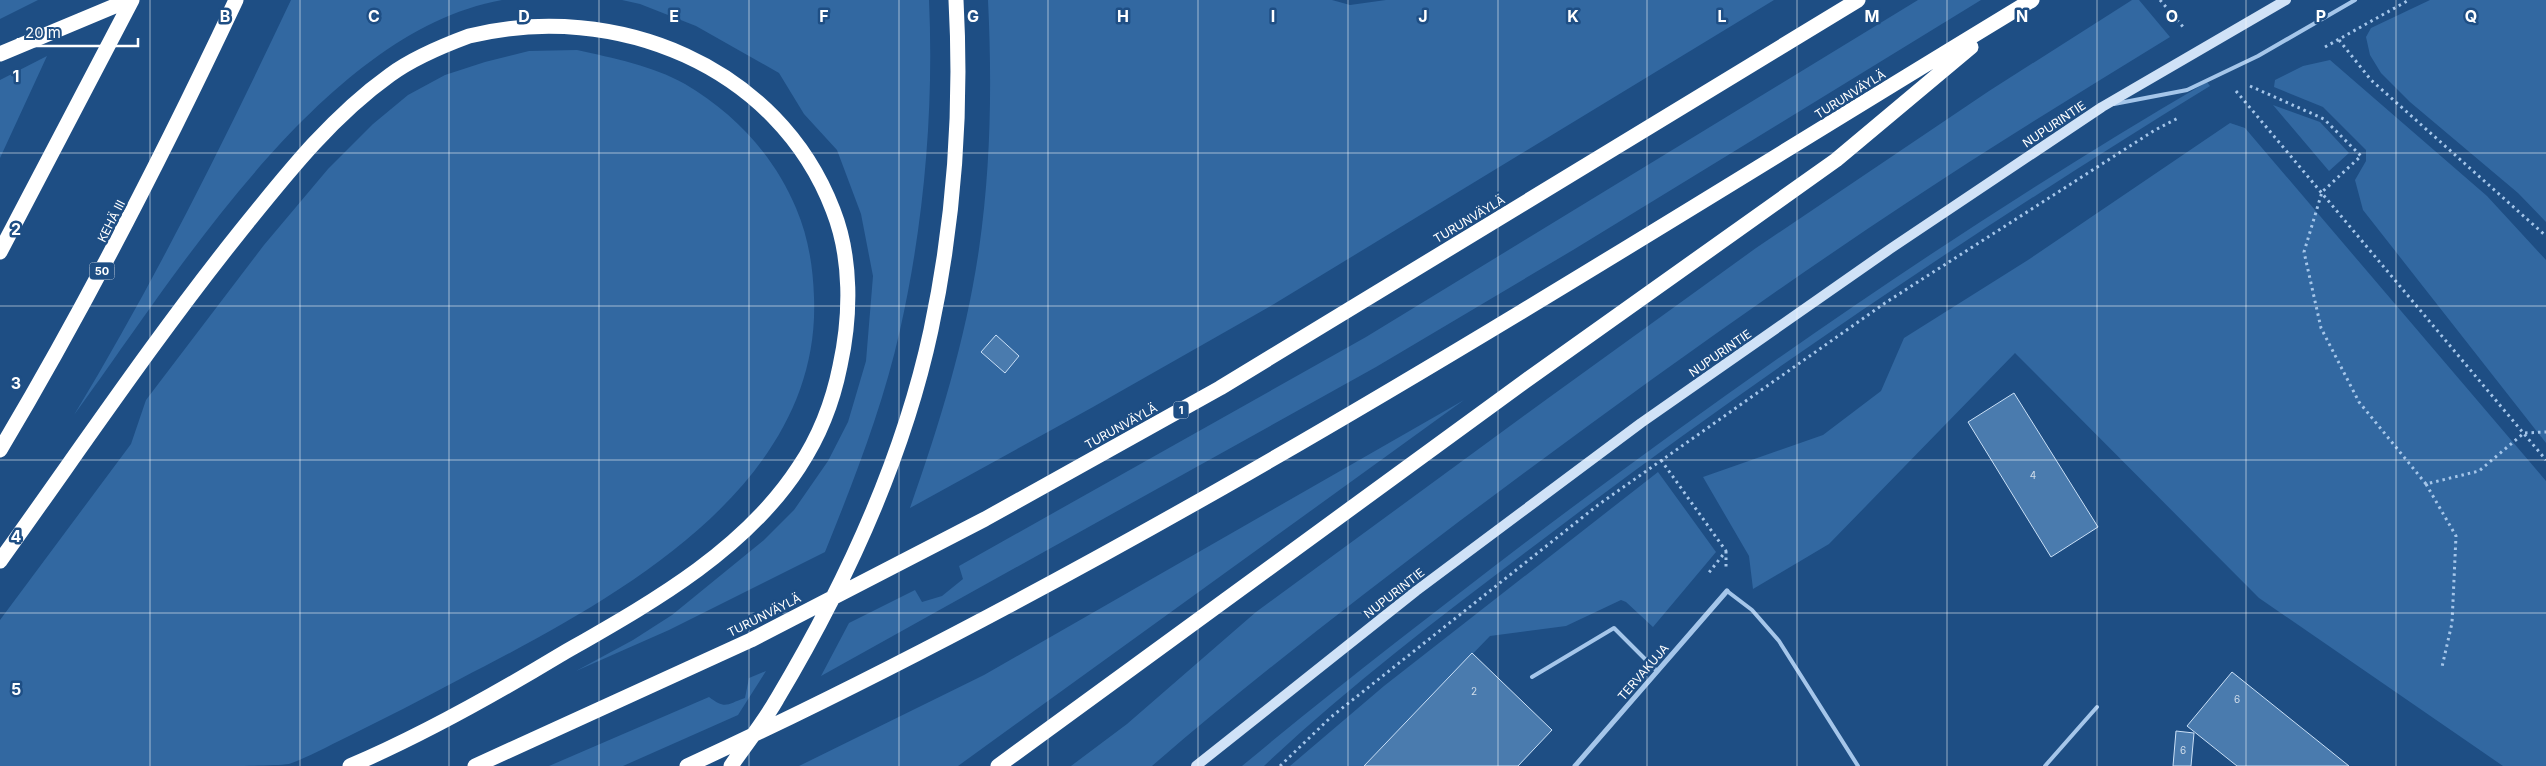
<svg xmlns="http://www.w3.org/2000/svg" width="2546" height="766" viewBox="0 0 2546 766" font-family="Inter,sans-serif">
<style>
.green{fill:#3268a1}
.building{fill:#4a7bae;stroke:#cae0f7}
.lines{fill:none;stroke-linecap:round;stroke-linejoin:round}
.path{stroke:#a5c6ea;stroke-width:3;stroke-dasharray:2.5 4;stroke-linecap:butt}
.lane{stroke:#a5c6ea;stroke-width:4}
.street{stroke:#a5c6ea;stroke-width:5}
.secondary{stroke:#d0e2f7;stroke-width:10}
.highway{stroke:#fff;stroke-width:15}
.grid{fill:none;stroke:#fff;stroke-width:1;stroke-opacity:0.55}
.labels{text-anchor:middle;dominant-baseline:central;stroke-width:5;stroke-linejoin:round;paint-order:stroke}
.number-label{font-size:10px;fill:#d2deeb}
.shield{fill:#1e4e84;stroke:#bccada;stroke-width:1}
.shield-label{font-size:11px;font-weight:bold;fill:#fff}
.street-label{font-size:12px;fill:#fff;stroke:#1e4e84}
.grid-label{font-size:16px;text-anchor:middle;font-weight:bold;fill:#fff;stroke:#1e4e84;stroke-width:5;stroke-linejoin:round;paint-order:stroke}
</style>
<rect width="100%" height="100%" fill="#1e4e84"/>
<path class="green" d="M0 0H38L0 19Z
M291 0H502C323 32 175 277 74 415 155 281 224 142 291 0Z
M622 0H929C934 110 924 223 900 330 883 406 854 480 825 552L669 630 576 671 633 640 672 615 764 540 794 510 828 461 848 422 866 361 873 276 861 214 837 150 804 114 779 73 696 26 640 4Z
M988 0H1332L1350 5 1386 0H1774L1274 304 1093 407 910 508C940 423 966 338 979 249 991 166 992 83 988 0Z
M1918 0H1981L1573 250 1376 367 821 676 849 623 915 590 922 602 942 596 963 579 959 566 1366 337Z
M2132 0H2139L2170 37C2082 91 1994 145 1908 202 1754 304 1605 412 1457 523 1353 602 1250 681 1152 766H1071L1127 724 1256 612 1547 399 1756 248 1989 91Z
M2430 0H2546V222L2518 193 2410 102 2381 73 2370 55 2366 37 2371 28Z
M577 50C613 58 653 66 685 84 734 113 774 155 796 208 808 236 813 266 814 297 822 491 607 603 460 679 423 699 385 718 347 737 328 746 309 757 289 764 273 766 232 766 212 766 141 766 71 766 0 766V620L131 444 146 400 264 245 328 169 373 124 408 95 445 75 485 62 529 51Z
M47 56 0 158V80Z
M2330 60 2487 196 2546 260V443L2363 210 2355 180 2366 161V150L2323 107 2274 87 2275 80 2303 66Z
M2207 82 2210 86C1982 226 1759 375 1546 537 1449 610 1352 683 1264 766H1242C1333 690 1428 617 1522 545 1742 379 1969 221 2207 82Z
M2273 105 2320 122 2349 153 2329 171Z
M2230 123 2245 128 2546 481V766H2503L2259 598 2015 353 1829 544 1753 589 1749 556 1703 477 1823 435 1881 391 1904 338 2028 260Z
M1464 400 958 766H799L984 675Z
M1658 472 1716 552 1653 627 1626 602 1621 600 1566 626 1490 636 1364 766H1290L1384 686Z
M766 671 738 715 623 766H549L709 697C726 710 727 704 745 698L749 678Z"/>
<path class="building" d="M996 335 1019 356 1005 373 981 352Z
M2014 393 2098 527 2051 557 1968 422Z
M1472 653 1552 730 1518 766H1364Z
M2232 672 2349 766H2237L2187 726Z
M2176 731 2194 733 2191 766H2173Z"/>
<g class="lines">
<path class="path" d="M2160 0 2184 28
M2339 40 2371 80 2546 236
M2325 47 2409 0
M2250 86 2324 119 2361 156 2322 192 2304 252 2321 328 2359 402 2426 484 2479 471 2524 433 2546 432
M2236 91 2546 460
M1661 460 1726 551 1707 575
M2426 484 2456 536 2452 623 2442 667
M1726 551V568
M1280 766 1331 717 1598 505 1885 303 2155 130 2180 117"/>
<path class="lane" d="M2114 104 2187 90 2258 56 2355 0
M1727 591 1752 610 1779 641 1858 766
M1532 677 1614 628 1657 671
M2045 766 2097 707"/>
<path class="street" d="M1575 766 1727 591"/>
<path class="secondary" d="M1196 766 1416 591 1641 423 1890 249 2102 107 2286 0"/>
<path class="highway" d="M0 54 129 0
M0 252 132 0
M0 450C87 304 164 153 236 0
M0 561C79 451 155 338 239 233 285 176 330 118 390 75 413 58 442 46 469 36 616 0 778 66 833 210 852 258 851 316 840 366 833 401 819 437 799 467 743 553 647 605 560 655 492 696 423 735 350 766
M475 766 751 640 985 519 1220 388 1858 0
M687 766C1156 550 1591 267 2032 0
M731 766C746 744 764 722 777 699 845 585 903 460 931 330 954 222 962 110 956 0
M998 766 1524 382 1836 160 1971 47"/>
</g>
<path class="grid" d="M150 0V766M300 0V766M449 0V766M599 0V766M749 0V766M899 0V766M1048 0V766M1198 0V766M1348 0V766M1498 0V766M1647 0V766M1797 0V766M1947 0V766M2097 0V766M2246 0V766M2396 0V766M0 153H2546M0 306H2546M0 460H2546M0 613H2546"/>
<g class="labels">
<g class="number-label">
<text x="2033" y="475">4</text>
<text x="1474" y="691">2</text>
<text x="2237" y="699">6</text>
<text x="2183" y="750">6</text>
</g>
<g class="shield">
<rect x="89.5" y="262.5" width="25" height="17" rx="4"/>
<rect x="1173.5" y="401.5" width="15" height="17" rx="4"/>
</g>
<g class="shield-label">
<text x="102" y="271">50</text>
<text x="1181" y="410">1</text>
</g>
<g class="street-label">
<text transform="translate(1850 94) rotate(-32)">TURUNVÄYLÄ</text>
<text transform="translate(2054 124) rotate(-34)">NUPURINTIE</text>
<text transform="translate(1469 219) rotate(-31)">TURUNVÄYLÄ</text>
<text transform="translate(111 221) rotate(-63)">KEHÄ III</text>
<text transform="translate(1720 353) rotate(-35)">NUPURINTIE</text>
<text transform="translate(1121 426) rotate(-29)">TURUNVÄYLÄ</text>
<text transform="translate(1394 593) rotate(-38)">NUPURINTIE</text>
<text transform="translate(764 615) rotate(-27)">TURUNVÄYLÄ</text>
<text transform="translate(1643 672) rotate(-49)">TERVAKUJA</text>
</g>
</g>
<g class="grid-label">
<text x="225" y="22">B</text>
<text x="374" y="22">C</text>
<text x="524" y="22">D</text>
<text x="674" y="22">E</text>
<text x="824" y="22">F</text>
<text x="973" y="22">G</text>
<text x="1123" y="22">H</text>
<text x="1273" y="22">I</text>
<text x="1423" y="22">J</text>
<text x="1573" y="22">K</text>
<text x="1722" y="22">L</text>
<text x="1872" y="22">M</text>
<text x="2022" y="22">N</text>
<text x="2172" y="22">O</text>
<text x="2321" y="22">P</text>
<text x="2471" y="22">Q</text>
<text x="16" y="82">1</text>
<text x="16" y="235">2</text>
<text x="16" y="389">3</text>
<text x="16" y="542">4</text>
<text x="16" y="695">5</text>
</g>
<path d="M18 38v8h120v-8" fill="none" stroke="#ffffff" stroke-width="2.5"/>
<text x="25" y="38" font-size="15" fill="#ffffff" stroke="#1e4e84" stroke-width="4" paint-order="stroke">20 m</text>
</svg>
